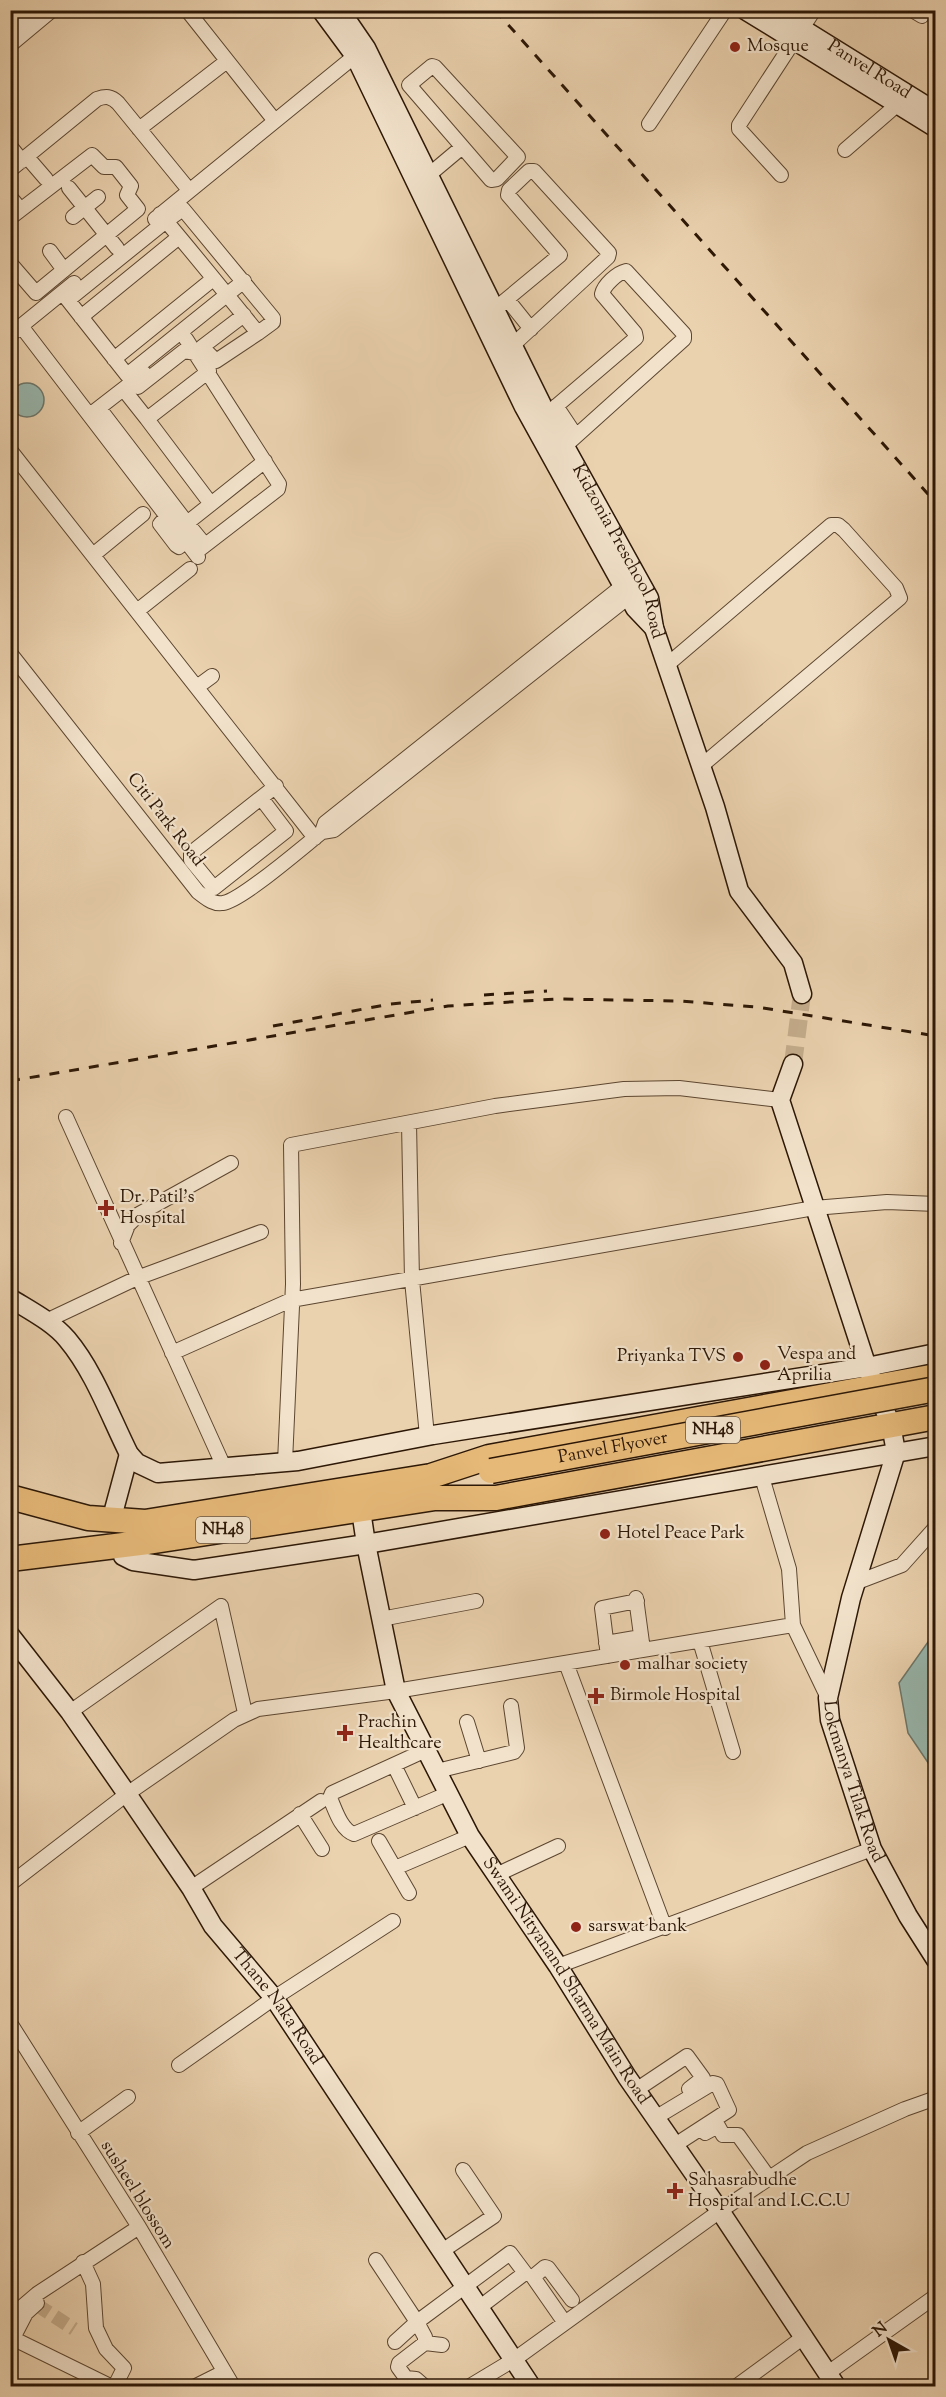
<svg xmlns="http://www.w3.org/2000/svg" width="946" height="2397" viewBox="0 0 946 2397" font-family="'Sorts Mill Goudy',serif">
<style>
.water{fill:#98b7ae;stroke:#6d776b;stroke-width:1.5}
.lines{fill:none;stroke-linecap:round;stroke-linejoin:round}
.street-tunnel{stroke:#c5ad8d;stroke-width:14;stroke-dasharray:14 7;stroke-linecap:butt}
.secondary-tunnel{stroke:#c5ad8d;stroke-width:18;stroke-dasharray:18 9;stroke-linecap:butt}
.street-casing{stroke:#5c4630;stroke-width:16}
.secondary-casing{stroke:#2c1706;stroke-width:21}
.highway-casing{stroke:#2c1706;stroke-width:27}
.street{stroke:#f2e2cb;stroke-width:14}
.secondary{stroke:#f2e2cb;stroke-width:18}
.highway{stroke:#e6b978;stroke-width:24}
.rail{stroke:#2c1706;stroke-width:3;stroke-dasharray:10 10;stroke-linecap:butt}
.highway-bridge-casing{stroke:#2c1706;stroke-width:27;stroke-linecap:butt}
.highway-bridge{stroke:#e6b978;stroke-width:24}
.poi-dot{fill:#8f2418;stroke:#f2e2cb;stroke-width:2}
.labels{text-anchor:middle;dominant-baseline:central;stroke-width:4.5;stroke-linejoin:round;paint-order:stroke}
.shield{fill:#f2e2cb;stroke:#675441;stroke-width:1.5}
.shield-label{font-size:16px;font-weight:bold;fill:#2c1706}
.poi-label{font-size:18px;fill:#2c1706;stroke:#f2e2cb;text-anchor:start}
.street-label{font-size:18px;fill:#2c1706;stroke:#f2e2cb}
</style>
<rect width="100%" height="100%" fill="#ebd2af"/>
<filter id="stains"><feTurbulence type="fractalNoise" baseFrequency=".00333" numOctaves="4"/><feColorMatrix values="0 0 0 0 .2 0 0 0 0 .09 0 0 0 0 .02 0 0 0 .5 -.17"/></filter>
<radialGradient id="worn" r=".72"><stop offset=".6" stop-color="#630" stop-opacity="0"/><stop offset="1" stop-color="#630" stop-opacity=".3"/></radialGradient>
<path class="water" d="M10 400a17 17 0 1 1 34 0a17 17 0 1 1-34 0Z
M935 1632V1773L908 1733 899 1683Z"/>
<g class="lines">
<path class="street-tunnel" d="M37 2305 74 2329"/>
<path class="secondary-tunnel" d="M793 1064 802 994"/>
<defs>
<path id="street" d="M187 10 275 121
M912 10 922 16 925 10
M10 45 52 10
M432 66 435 67 518 157 497 179 491 180 409 85Z
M649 124 725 10
M139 129 227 61
M10 146 22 161
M845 150 898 104
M27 157 46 179
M10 170 97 99C106 96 111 96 118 103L189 190
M430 174 461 148
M781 175 739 129V125L814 10
M69 188 117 248
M10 197 16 204
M73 217 98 197
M10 218 92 155 104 167H116L131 186 127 195 138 209 36 293 10 263
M155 219 361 51
M50 251 64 270
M64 295 127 375 244 281
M507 299 531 329
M68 300 166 221 183 209 273 318V322L258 333C228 296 197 258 166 221L160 214
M495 309 560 255 508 195 509 190 529 171H534L609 253 608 257 513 345
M244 315 202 347 216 361 258 333
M81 317 179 237
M21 326 198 557
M10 335 74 283
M186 339 279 484 278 489 195 553
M114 359 213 279
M209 371 147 419 211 504 265 461
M138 387 184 351 196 353
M128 395 147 419
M556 406 576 436
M99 408 187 523
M91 414 144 373
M547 414 636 338 635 333 602 294C604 285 617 273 626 271L684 334V339L565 446
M10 450 315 838
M167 516 160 524 176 545 179 547 186 541
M205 545 187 523 211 504
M93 555 143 514
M137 611 190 569
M10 653 198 892C205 897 213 905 223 903 241 901 304 846 322 832L334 830 635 592
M667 665 831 525H838L844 530 896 588 900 598 700 767
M197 687 212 676
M261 798 286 831 214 888 191 860V853L276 786
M322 832 325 823 630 580
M66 1117 224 1467
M409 1123 412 1280 427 1436
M121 1243 128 1225 139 1214 231 1163
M46 1321 137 1278 261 1232
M172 1353 291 1300 814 1208 887 1202 936 1204
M285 1462 293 1284 291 1145 495 1106 624 1089 679 1088 780 1100
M762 1477 789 1569 793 1625 828 1698
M855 1583 902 1565 936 1527
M636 1598 643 1650
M381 1619 476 1601
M700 1641 733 1752
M606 1643 641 1637
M608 1656 602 1608 637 1601
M566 1663 665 1928
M70 1712 221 1606 245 1713
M467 1722 479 1761
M426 1750 332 1793 330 1798C335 1809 341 1830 354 1834L449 1793
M394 1765 415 1808
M437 1771 514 1752 517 1748 511 1706
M300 1814 322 1849
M379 1841 409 1893
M395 1868 470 1836
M496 1875 558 1846
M10 1884 127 1794 234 1720 258 1709 396 1691 793 1625
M191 1888 321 1801
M558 1966 872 1849
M10 2023 139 2227 233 2386
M179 2065 274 1998 393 1921
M636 2090 687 2056 703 2078 689 2089
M655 2118 713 2083 717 2084 729 2110 675 2145
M78 2133 128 2097
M705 2133 718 2126 723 2135H738L769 2178
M442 2251 494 2216 463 2170
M376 2260 417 2322 395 2342
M83 2262 93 2284 96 2328 106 2349 124 2368 115 2386
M10 2317 37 2294 139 2227
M565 2323 533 2277 545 2267 548 2268 572 2300
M10 2337 110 2386
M13 2338 26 2313 37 2303
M425 2343 442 2345
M828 2373 933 2298
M196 2386 224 2372
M424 2386 416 2379 406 2378 398 2367 399 2363 425 2343V2337L417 2322 510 2253 525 2273 480 2307
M470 2386 515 2359 720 2211 807 2153 905 2109 936 2098
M737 2386 805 2336"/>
<g id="secondary">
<path d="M321 10 355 56 524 407 635 608 654 628"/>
<path id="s1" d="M340 10 366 48 542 405 649 598 654 628 715 807 739 891 793 963 802 994"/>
<path d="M745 10 936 128"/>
<path id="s2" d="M772 10 936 112"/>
<path d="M10 11 11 10"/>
<path d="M10 30 35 10"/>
<path id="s3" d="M793 1064 780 1100 867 1367 891 1425 896 1452 851 1598 828 1698 830 1720 872 1849 908 1916 936 1960"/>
<path d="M10 1298C29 1310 53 1322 67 1339 94 1371 110 1416 129 1454L137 1463 158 1473 298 1461 433 1435 867 1367 936 1353"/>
<path id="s4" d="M359 1497 366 1544 396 1691 470 1836 558 1966 627 2077 720 2211 836 2386"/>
<path d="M111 1521 129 1454"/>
<path d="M121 1545 123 1556 133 1561 194 1570 366 1544 936 1446"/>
<path id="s5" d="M10 1635 70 1712 127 1794 191 1888 213 1926 274 1998 531 2386"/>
</g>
<path id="highway" d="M10 1497 88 1518 145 1522 431 1476 489 1457 936 1376
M10 1559 148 1542 435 1498H496L936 1417"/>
</defs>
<use href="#street" class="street-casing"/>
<use href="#secondary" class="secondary-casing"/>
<use href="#highway" class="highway-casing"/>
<use href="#street" class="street"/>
<use href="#secondary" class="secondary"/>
<use href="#highway" class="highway"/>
<path class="rail" d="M495 10 936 503
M484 995 547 991
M273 1026 390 1004 433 1000
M10 1081 448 1006 556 999 679 1001 757 1007 936 1036"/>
<defs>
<g id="highway-bridge">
<path id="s6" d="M491 1471 936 1389"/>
</g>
</defs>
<use href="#highway-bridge" class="highway-bridge-casing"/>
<use href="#highway-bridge" class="highway-bridge"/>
</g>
<g class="poi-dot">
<circle cx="735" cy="47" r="6"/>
<path d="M103 1199h6v6h6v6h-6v6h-6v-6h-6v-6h6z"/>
<circle cx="738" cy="1357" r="6"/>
<circle cx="765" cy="1365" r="6"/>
<circle cx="605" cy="1534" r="6"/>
<circle cx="625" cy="1665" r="6"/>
<path d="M593 1687h6v6h6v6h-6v6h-6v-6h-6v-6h6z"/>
<path d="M342 1724h6v6h6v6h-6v6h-6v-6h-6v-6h6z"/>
<circle cx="576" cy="1927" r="6"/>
<path d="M672 2182h6v6h6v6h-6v6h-6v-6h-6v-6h6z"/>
</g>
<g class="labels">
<g class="shield">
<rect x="686" y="1417" width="54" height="26" rx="4.5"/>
<rect x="196" y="1517" width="54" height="26" rx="4.5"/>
</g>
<g class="shield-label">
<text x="713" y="1430">NH48</text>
<text x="223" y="1530">NH48</text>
</g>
<g class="poi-label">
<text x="747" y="47">Mosque</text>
<text x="120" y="1198">Dr. Patil's<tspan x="120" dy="21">Hospital</tspan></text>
<text x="777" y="1355">Vespa and<tspan x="777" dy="21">Aprilia</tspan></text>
<text x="726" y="1357" text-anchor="end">Priyanka TVS</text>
<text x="617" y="1534">Hotel Peace Park</text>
<text x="637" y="1665">malhar society</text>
<text x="610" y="1696">Birmole Hospital</text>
<text x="358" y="1723">Prachin<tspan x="358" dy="21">Healthcare</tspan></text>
<text x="588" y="1927">sarswat bank</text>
<text x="688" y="2181">Sahasrabudhe<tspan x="688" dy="21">Hospital and I.C.C.U</tspan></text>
</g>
<g class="street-label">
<text stroke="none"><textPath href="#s2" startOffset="114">Panvel Road</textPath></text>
<text stroke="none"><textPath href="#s1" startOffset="610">Kidzonia Preschool Road</textPath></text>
<text transform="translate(165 820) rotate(52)">Citi Park Road</text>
<text stroke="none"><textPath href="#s6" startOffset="124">Panvel Flyover</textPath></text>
<text stroke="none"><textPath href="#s3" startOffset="752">Lokmanya Tilak Road</textPath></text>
<text stroke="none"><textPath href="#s4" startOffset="534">Swami Nityanand Sharma Main Road</textPath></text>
<text stroke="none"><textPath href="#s5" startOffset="458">Thane Naka Road</textPath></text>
<text transform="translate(137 2195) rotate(58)">susheel blossom</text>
</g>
</g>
<rect width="946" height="2397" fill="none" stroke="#ebd2af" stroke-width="36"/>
<rect x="12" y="12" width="922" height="2373" fill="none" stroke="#2c1706" stroke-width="3"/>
<rect x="18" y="18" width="910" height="2361" fill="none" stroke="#2c1706" stroke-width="1.5"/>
<g transform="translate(889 2340) rotate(320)" stroke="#f2e2cb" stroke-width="4.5" paint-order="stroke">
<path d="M0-4.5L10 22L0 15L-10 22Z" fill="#2c1706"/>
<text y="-9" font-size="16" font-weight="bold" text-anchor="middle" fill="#2c1706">N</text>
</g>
<rect width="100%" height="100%" filter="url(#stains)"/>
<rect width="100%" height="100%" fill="url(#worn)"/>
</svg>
